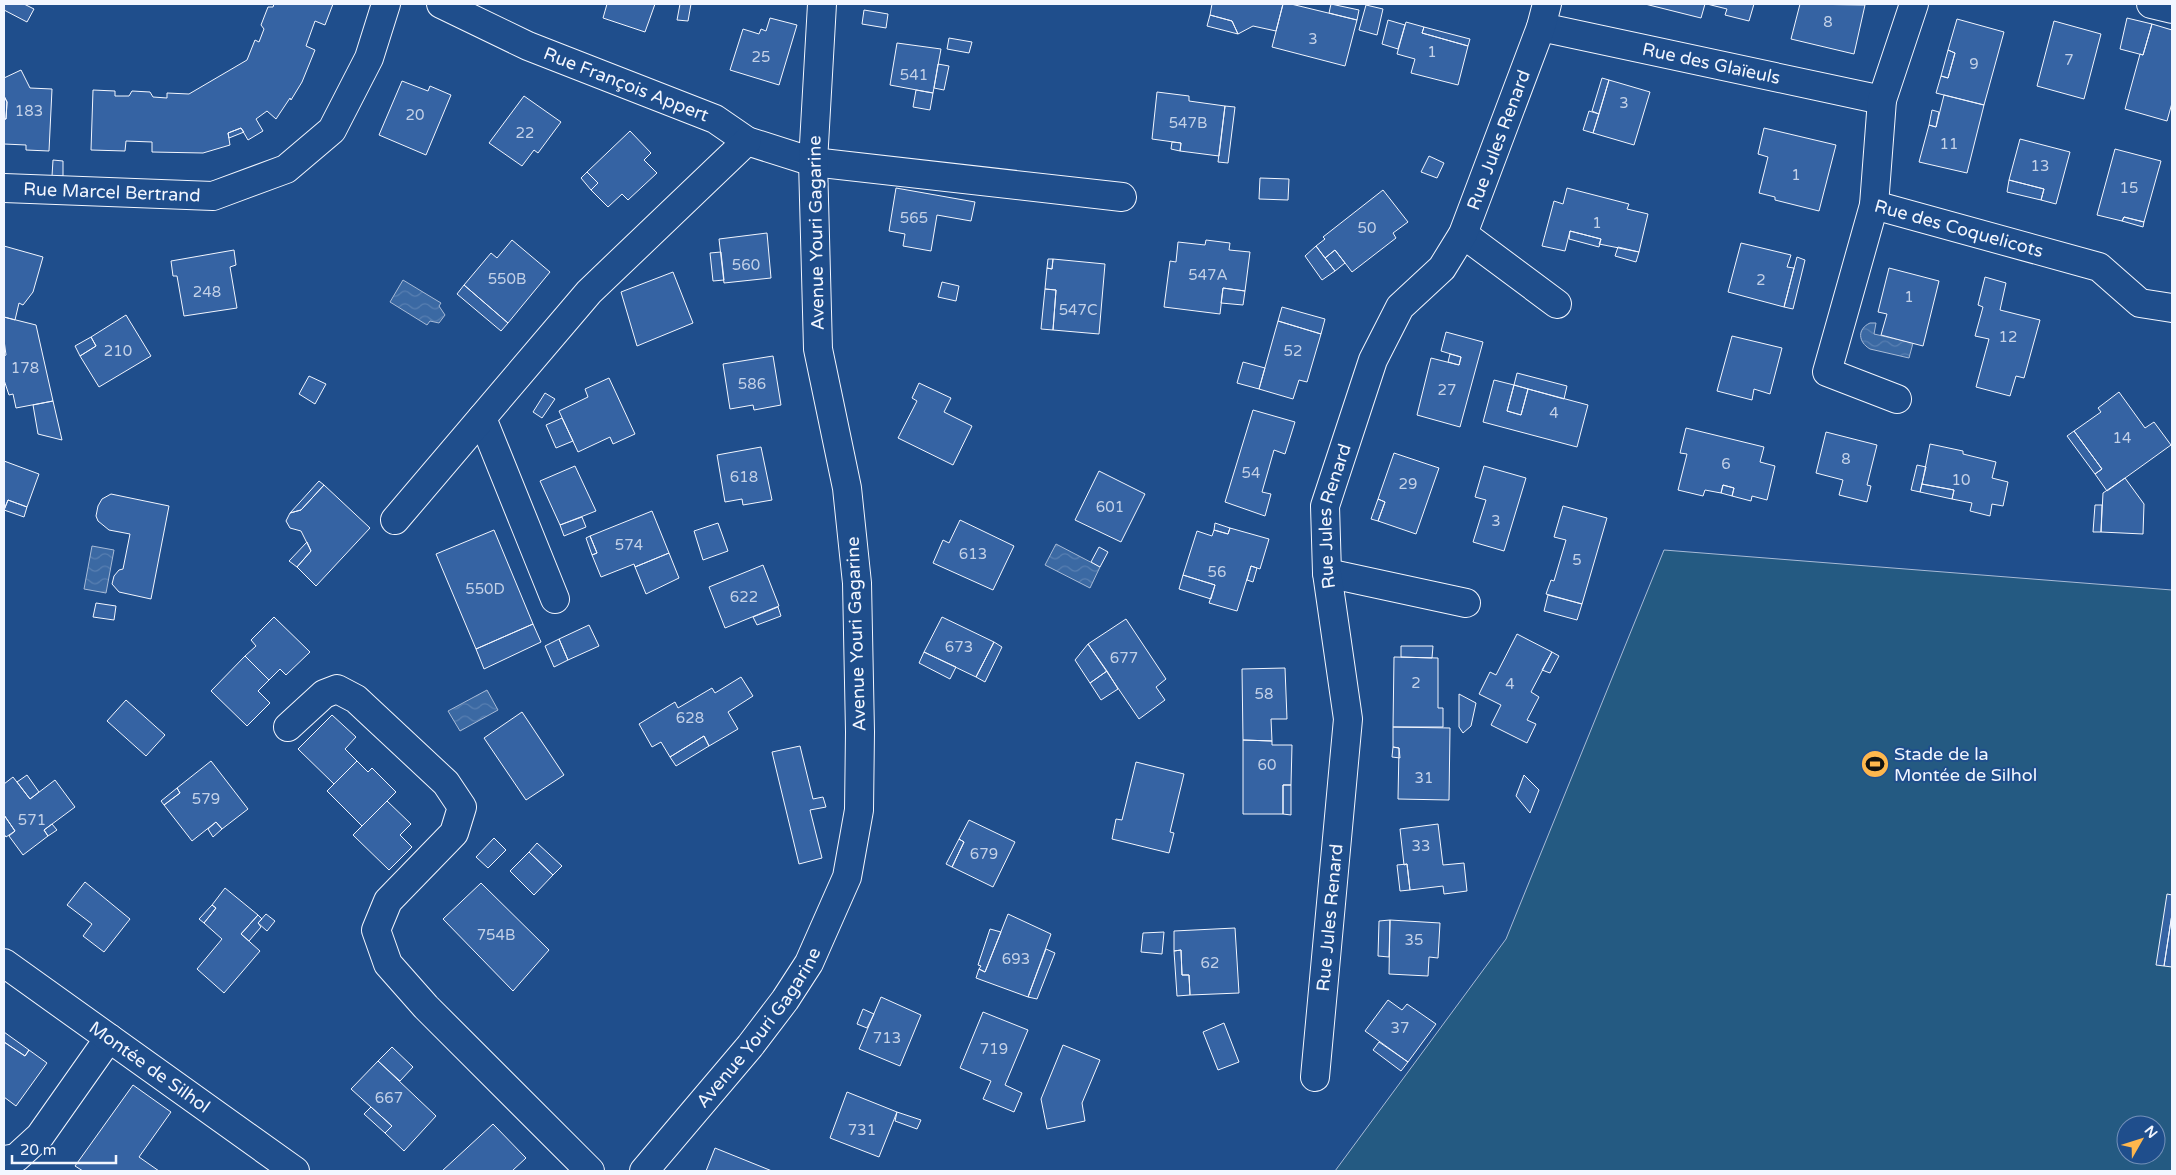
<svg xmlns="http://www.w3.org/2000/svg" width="2176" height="1175" viewBox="0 0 2176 1175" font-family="'Varela Round',sans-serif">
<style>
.pitch{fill:#245a82;stroke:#a8bbd7;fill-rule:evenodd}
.water{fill:url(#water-waves);stroke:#a8bbd7}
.building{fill:#3563a3;stroke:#f2f6ff}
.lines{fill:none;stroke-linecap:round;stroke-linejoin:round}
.street-casing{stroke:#f2f6ff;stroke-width:30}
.secondary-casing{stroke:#f2f6ff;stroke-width:30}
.street{stroke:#1f4e8c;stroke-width:28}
.secondary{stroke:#1f4e8c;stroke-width:28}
.labels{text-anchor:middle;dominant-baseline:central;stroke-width:4;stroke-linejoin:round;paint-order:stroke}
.number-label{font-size:15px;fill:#c3d1e8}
.street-label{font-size:18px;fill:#f2f6ff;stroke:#1f4e8c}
.poi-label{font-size:18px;fill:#f2f6ff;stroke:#1f4e8c;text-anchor:start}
</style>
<defs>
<pattern id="water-waves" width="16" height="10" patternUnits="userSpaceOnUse" patternTransform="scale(1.25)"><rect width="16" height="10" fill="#3b69a3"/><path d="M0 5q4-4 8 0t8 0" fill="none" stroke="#587fb1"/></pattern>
</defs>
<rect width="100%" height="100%" fill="#1f4e8c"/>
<path class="pitch" d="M1664 550 2172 590V1171H1335L1506 939ZM2126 1125H2156V1155H2126Z"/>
<path class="water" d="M403 280 441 303 439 306 445 315 439 323 430 321 427 325 390 302Z
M1870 323H1876L1874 334 1913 343 1909 358 1870 349C1858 342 1857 329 1870 323Z
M1056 544 1100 567 1090 588 1045 565Z
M92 546 114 550 106 593 84 589Z
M487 690 498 710 460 731 448 711Z"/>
<path class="building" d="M4 4H24L34 9 27 22 4 10Z
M274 4H333L325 25 315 21 306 46 315 50 302 82 291 100 290 98 276 119 267 111 256 119 263 131 248 140 241 128 228 133 230 145 203 153 152 152V142L126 141 125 151 91 150 93 90 115 91V96H129L132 91 150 92 153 97 167 98V93L189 94 247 60 255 40 259 42 264 29 261 25 268 7H273Z
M607 4H655L645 32 603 18Z
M680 4H691L688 21 677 20Z
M1212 4H1283L1276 31 1253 26 1238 34 1232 21 1210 15Z
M1283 4H1291L1357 20 1345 66 1272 47Z
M1331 4 1359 10 1357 20 1329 13Z
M1645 4H1705L1701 18Z
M1707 4H1754L1749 21 1725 15 1727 9Z
M1800 4 1865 5 1854 54 1791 39Z
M1366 5 1383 9 1377 35 1359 30Z
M864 10 888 14 886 28 862 24Z
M1210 15 1232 21 1238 34 1207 26Z
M770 18 797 25 779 85 730 70 743 29 759 34 761 29 766 31Z
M2127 18 2152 24 2143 55 2120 49Z
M1957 19 2004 32 1984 105 1936 93 1941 76 1948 78 1955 53 1948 50Z
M1388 20 1405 25 1398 49 1382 44Z
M2054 21 2101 34 2084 99 2037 86Z
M1406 22 1424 27 1422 33 1468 46 1458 85 1411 73 1415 59 1397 54Z
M2152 24 2172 30V103L2167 121 2125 109 2140 54 2143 55Z
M1424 27 1470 39 1468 46 1422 33Z
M949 38 972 42 969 53 947 49Z
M897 43 941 49 933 93 890 85Z
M1948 50 1955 53 1948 78 1941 76Z
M938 64 949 66 944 90 934 88Z
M21 70 30 88 52 89 49 151 26 150V145L4 144V119H6L7 102 4 96V78Z
M1602 78 1609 80 1599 114 1592 111Z
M1609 80 1650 92 1634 145 1593 133Z
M402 81 428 91 430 86 451 95 426 155 379 135Z
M916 90 933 93 930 110 913 107Z
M1157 92 1189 96V101L1225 106 1219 156 1180 151 1181 143 1152 139Z
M1944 95 1984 105 1967 173 1919 162 1929 125 1936 127Z
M4 96 7 102 6 119H4Z
M524 96 561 122 538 153 534 150 522 166 489 143Z
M1225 106 1235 107 1228 163 1218 162Z
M1932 110 1939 112 1936 127 1929 125Z
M1589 111 1599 114 1593 133 1583 130Z
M241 128 244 132 229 138 228 133Z
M1764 128 1836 145 1819 211 1775 200V197L1759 193 1768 157 1758 154Z
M630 131 651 153 644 160 657 173 628 200 622 194 608 207 591 190 598 183 587 172Z
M2020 139 2070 152 2056 204 2041 200 2044 189 2009 180Z
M1172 142 1181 143 1180 151 1171 149Z
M2115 149 2161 161 2144 222 2124 217 2122 221 2097 215Z
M1429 156 1444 163 1437 178 1421 172Z
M53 160 63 161V176H52Z
M587 172 598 183 591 190 581 178Z
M1260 178 1289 179 1288 200 1259 199Z
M2009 180 2044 189 2041 200 2007 192Z
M896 188 975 202 971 221 937 215 931 251 903 246 905 234 889 231Z
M1567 188 1629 204 1627 209 1648 214 1639 252 1599 244 1601 239 1570 231 1565 251 1542 246 1554 201 1563 204Z
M1383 190 1408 222 1393 233 1396 238 1352 272 1335 250 1325 258 1316 246 1325 239 1323 237Z
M2124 217 2144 222 2143 227 2122 221Z
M1570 231 1601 239 1599 247 1569 239Z
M767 233 771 278 724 283 719 239Z
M512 240 550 272 508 323 464 285 491 253 497 258Z
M1206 240 1230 243 1229 250 1250 252 1245 291 1223 288 1220 314 1164 307 1170 261 1176 262 1178 242 1205 245Z
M1741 243 1791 255 1787 267 1794 268 1784 307 1728 292Z
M4 246 43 257 33 292 23 305 19 303 15 320 4 317Z
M1316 246 1335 271 1322 280 1305 256Z
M1618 247 1639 252 1636 262 1615 256Z
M234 250 236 265 230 267 237 308 184 316 177 276H173L171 261Z
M1335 250 1345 263 1335 271 1325 258Z
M721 252 724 280 713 281 710 253Z
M1797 257 1805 260 1793 309 1784 307Z
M1048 259H1053L1052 269 1047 268Z
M1053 259 1105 264 1099 334 1053 330 1056 290 1045 289 1047 268 1052 269Z
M1889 268 1939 281 1923 346 1881 335 1887 314 1878 312Z
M673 272 693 323 637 346 621 292Z
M1985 277 2006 283 2000 310 2040 320 2024 378 2016 376 2010 396 1976 387 1989 339 1975 336 1983 307 1978 305Z
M942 282 959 286 956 301 938 297Z
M464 285 508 323 501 331 457 294Z
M1223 288 1245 291 1243 305 1221 303Z
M1045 289 1056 290 1053 330 1041 329Z
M1282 307 1325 319 1321 334 1278 321Z
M126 315 151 356 99 387 80 356 96 346 91 337Z
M4 317 36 325 53 401 16 408 13 394 9 395 4 380V356L6 355 4 340Z
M1278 321 1321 334 1307 382 1299 380 1293 399 1259 389Z
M1446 332 1483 342 1460 427 1417 415 1431 358 1459 365 1461 357 1441 351Z
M1732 336 1782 348 1770 394 1754 389 1752 400 1717 391Z
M91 337 96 346 80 356 75 346Z
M1450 354 1461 357 1459 365 1448 362Z
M773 356 781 405 754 410 753 405 730 409 723 364Z
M1243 362 1265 368 1259 389 1237 383Z
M1517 373 1567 386 1564 399 1514 385Z
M309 376 326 384 315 404 299 394Z
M609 378 635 434 613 444 610 437 578 452 559 411 588 397 585 389Z
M1494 380 1514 385 1507 411 1521 415 1528 389 1588 405 1577 447 1483 422Z
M919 383 951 398 944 412 972 426 953 465 898 438 917 401 912 398Z
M1514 385 1528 389 1521 415 1507 411Z
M2119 392 2145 428 2154 422 2171 445 2107 491 2095 474 2102 469 2074 431 2101 412 2098 408Z
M545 393 555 399 542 418 533 412Z
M53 401 62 440 38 434 33 405Z
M1253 410 1295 422 1285 454 1274 450 1262 492 1271 494 1265 516 1225 502Z
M562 418 573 441 556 448 546 425Z
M1686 428 1764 447 1760 462 1775 466 1767 500 1752 496 1751 501 1732 496 1734 488 1723 485 1721 493 1705 490 1703 496 1678 490 1687 454 1680 453Z
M2074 431 2102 469 2095 474 2067 436Z
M1826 432 1877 445 1867 485 1871 486 1867 502 1839 495 1843 480 1816 473Z
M1930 444 1963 451V454L1996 462 1992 478 2008 482 2003 506 1992 504 1990 516 1970 511 1972 503 1952 499 1954 490 1922 484Z
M761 447 772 500 743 505 742 499 725 502 717 455Z
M1394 453 1439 468 1416 534 1378 521 1385 502 1378 499Z
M4 461 39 474 27 507 8 500 4 510Z
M1917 465 1926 467 1920 492 1911 490Z
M575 466 596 511 560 525 540 481Z
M1484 466 1526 478 1504 551 1473 542 1486 500 1475 497Z
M1099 471 1145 494 1121 542 1075 520Z
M2125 478 2144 504 2143 534 2101 532 2103 493Z
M319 481 324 485 301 510 290 513Z
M1922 484 1954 490 1952 499 1920 492Z
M324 485 370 528 316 586 297 567 311 551 301 531 290 528 286 521 290 513 301 510Z
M1723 485 1734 488 1732 496 1721 493Z
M111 494 169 506 151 599 119 592 112 584 114 576 119 570 123 569 130 534 109 530 98 521 96 516 98 506 102 499Z
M1378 499 1385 502 1378 521 1371 519Z
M8 500 27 507 24 517 4 510Z
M2095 505H2102L2101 532H2093Z
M1563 506 1607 518 1582 604 1546 594 1551 580 1554 581 1566 540 1554 537Z
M652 511 669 553 635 567 634 564 601 577 592 555 597 553 590 536Z
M582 517 586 527 564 536 560 525Z
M960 520 1014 546 993 590 933 563 943 540 949 543Z
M718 523 728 551 703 560 694 531Z
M1215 523 1230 528 1228 534 1214 530Z
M1230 528 1269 539 1260 569 1251 566 1237 611 1209 603 1215 585 1183 575 1197 531 1212 536 1214 530 1228 534Z
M494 530 533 624 476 649 436 554Z
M590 536 597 553 592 555 586 538Z
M307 542 311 551 297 567 289 561Z
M1099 547 1108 552 1100 567 1091 562Z
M669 553 679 578 646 594 635 567Z
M763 565 779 606 725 628 709 587Z
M1251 566 1257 568 1253 582 1247 580Z
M1183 575 1215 585 1211 599 1179 589Z
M1548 595 1582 604 1577 620 1544 611Z
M96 603 116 606 114 620 93 617Z
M778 607 781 616 757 625 753 617Z
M274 617 310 652 286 675 280 669 269 680 245 656 256 646 251 640Z
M942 617 994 642 976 677 924 652Z
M1126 619 1166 679 1156 687 1165 700 1139 719 1088 644Z
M533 624 541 642 484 669 476 649Z
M589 625 599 646 568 660 559 639Z
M1517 634 1552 652 1531 692 1539 697 1527 720 1536 724 1527 743 1491 725 1501 705 1479 694 1490 672 1496 675Z
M559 639 568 660 554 667 545 646Z
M994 642 1002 647 985 682 976 677Z
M1088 644 1107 671 1090 683 1075 660Z
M1401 646H1433L1432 658 1401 657Z
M924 652 956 667 950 679 919 663Z
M1552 652 1559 656 1550 673 1542 670Z
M245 656 269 680 258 691 270 703 247 726 211 691Z
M1394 657 1438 658V708H1443V727H1393Z
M1285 668 1287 719H1271L1272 741 1243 740 1242 669Z
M1107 671 1118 689 1101 700 1090 683Z
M741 677 753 696 728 712 738 729 709 746 704 736 670 757 661 742 652 747 639 724 675 702 678 708 712 688 715 693Z
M1459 694 1476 703 1471 726 1463 733 1459 727Z
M126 700 165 735 146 756 107 721Z
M522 712 564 775 526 800 484 738Z
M332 715 356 737 345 749 357 761 334 784 298 749Z
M1393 727 1450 728 1449 800 1398 799 1399 748 1393 747Z
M704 736 709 746 676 766 670 757Z
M1243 740 1272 741V745H1292L1291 785H1283V814H1243Z
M800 746 813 799 823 797 826 807 810 810 822 858 799 864 772 752Z
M1393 747 1399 748 1400 758 1392 757Z
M211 761 248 809 222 829 216 822 192 841 164 805 180 793 177 788Z
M357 761 368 772 372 768 396 792 362 826 327 791Z
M1136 762 1184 774 1170 832 1174 833 1169 853 1112 839 1116 819 1122 820Z
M27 775 39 792 30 799 17 782Z
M1524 775 1539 790 1530 813 1516 796Z
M13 777 30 799 55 780 75 807 44 830 48 836 23 855 9 836 15 831 4 815V784Z
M1283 785H1291V815L1283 814Z
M177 788 180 793 164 805 161 801Z
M387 801 411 824 400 835 412 847 389 870 353 835Z
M4 815 15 831 6 837 4 834Z
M969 820 1015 842 993 887 952 867 964 842 959 839Z
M216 822 222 829 213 837 208 829Z
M52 824 57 830 48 836 44 830Z
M1438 824 1443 865 1464 863 1467 891 1444 894 1443 886 1410 890 1407 864 1404 865 1400 829Z
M494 838 506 850 488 868 476 857Z
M959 839 964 842 952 867 946 864Z
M537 843 562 866 553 875 529 852Z
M529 852 553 875 534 895 510 871Z
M1407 864 1410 890 1400 891 1397 865Z
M85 882 130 919 104 952 83 936 92 924 67 905Z
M481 883 549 950 513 991 443 919Z
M225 888 258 915 241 934 260 951 224 993 197 969 222 939 204 923 216 908 212 905Z
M2167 894 2172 895V914L2164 966 2156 965Z
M212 905 216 908 204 923 199 919Z
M266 914 275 921 267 931 258 923Z
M1008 914 1051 934 1028 997 976 978 979 969 985 972Z
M2172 914V967L2164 966Z
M258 915 262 919 258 923 261 927 249 941 241 934Z
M1390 920 1389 957 1378 956 1379 921Z
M1390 920 1440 923 1438 958 1429 957 1428 976 1389 974Z
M1235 928 1239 993 1190 995 1189 975H1182L1181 950 1174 951V931Z
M990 929 1001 932 985 972 979 969 981 966 978 965Z
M1164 932 1162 954 1141 952 1143 933Z
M1046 949 1055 953 1037 999 1028 997Z
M1181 950 1182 975H1189L1190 995 1177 996 1174 951Z
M881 997 921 1015 900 1066 859 1049Z
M1388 1000 1402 1010 1407 1004 1436 1024 1408 1062 1365 1031Z
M863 1009 874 1014 867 1028 857 1024Z
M983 1012 1028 1030 1005 1085 1022 1093 1014 1112 983 1099 991 1081 960 1068Z
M1224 1023 1239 1062 1218 1070 1203 1032Z
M4 1032 29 1050 25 1056 4 1042Z
M4 1042 25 1056 29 1050 47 1063 16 1106 4 1097Z
M1379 1042 1408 1062 1401 1071 1373 1050Z
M1063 1045 1100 1060 1082 1103 1085 1121 1047 1129 1041 1099Z
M392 1047 413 1067 400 1081 378 1061Z
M378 1061 436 1116 404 1151 385 1133 392 1126 351 1089Z
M133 1085 171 1112 139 1157 159 1171H83L75 1166Z
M847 1092 897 1112 879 1157 830 1138Z
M371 1107 392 1126 385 1133 364 1114Z
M897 1112 921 1120 917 1129 895 1121Z
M493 1124 526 1158 512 1171H442Z
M715 1148 772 1171H706Z"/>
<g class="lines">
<defs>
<g id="street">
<path id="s1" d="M441 4 528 46 715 119 747 141 813 162 1122 197"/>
<path d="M2151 4 2172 9"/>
<path id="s2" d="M1541 27 1882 100"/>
<path id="s3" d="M4 188 213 196 286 169 332 130 369 58 386 4"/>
<path id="s4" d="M1874 205 2099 267 2140 303 2172 308"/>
<path d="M1463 234 1557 304"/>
<path d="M1897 399 1827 372 1874 205 1882 100 1914 4"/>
<path d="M482 418 555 599"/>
<path d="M395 520 589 292 747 141"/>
<path d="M1327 573 1466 603"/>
<path d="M288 727 324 694 337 689 356 699 446 783 462 807 454 833 388 901 376 930 388 964 426 1007 590 1171"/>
<path id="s5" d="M1315 1077 1348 719 1327 573 1325 506 1373 360 1400 307 1442 268 1463 234 1541 27 1547 4"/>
<path d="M4 1160 16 1158 40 1136 109 1038"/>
</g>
<g id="secondary">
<path id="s6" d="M4 963 295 1171"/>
<path id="s7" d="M644 1171 750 1046 785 1000 809 963 847 877 859 810 860 732 857 583 847 488 818 349 813 162 822 4"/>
</g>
</defs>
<use href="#street" class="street-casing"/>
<use href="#secondary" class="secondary-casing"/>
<use href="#street" class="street"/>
<use href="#secondary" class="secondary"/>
</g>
<defs>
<symbol id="stadium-disc" viewBox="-11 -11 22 22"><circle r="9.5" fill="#ffb74d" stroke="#1f4e8c"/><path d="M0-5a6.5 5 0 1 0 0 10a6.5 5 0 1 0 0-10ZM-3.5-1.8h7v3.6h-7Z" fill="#111"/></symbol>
</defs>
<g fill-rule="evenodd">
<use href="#stadium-disc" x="1859" y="748" width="32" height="32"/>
</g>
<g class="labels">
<g class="number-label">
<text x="1828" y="22">8</text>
<text x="1313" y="39">3</text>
<text x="1432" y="52">1</text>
<text x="761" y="57">25</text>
<text x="2069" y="60">7</text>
<text x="1974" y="64">9</text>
<text x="914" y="75">541</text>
<text x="1624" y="103">3</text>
<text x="29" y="111">183</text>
<text x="415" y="115">20</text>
<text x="1188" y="123">547B</text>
<text x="525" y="133">22</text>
<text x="1949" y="144">11</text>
<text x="2040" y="166">13</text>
<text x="1796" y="175">1</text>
<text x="2129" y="188">15</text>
<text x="914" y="218">565</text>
<text x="1597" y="223">1</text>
<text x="1367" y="228">50</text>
<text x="746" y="265">560</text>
<text x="1208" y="275">547A</text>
<text x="507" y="279">550B</text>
<text x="1761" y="280">2</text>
<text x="207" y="292">248</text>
<text x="1909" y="297">1</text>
<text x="1078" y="310">547C</text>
<text x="2008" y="337">12</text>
<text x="118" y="351">210</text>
<text x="1293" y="351">52</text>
<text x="25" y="368">178</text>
<text x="752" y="384">586</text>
<text x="1447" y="390">27</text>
<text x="1554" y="413">4</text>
<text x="2122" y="438">14</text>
<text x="1846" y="459">8</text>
<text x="1726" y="464">6</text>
<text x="1251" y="473">54</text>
<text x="744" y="477">618</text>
<text x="1961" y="480">10</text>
<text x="1408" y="484">29</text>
<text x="1110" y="507">601</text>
<text x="1496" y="521">3</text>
<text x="629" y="545">574</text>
<text x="973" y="554">613</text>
<text x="1577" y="560">5</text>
<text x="1217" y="572">56</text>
<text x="485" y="589">550D</text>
<text x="744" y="597">622</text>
<text x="959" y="647">673</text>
<text x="1124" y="658">677</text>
<text x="1416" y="683">2</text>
<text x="1510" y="684">4</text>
<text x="1264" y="694">58</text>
<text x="690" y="718">628</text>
<text x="1267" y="765">60</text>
<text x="1424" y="778">31</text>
<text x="206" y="799">579</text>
<text x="32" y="820">571</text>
<text x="1421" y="846">33</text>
<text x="984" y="854">679</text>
<text x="496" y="935">754B</text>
<text x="1414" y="940">35</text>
<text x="1016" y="959">693</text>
<text x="1210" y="963">62</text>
<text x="1400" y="1028">37</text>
<text x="887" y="1038">713</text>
<text x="994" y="1049">719</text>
<text x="389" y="1098">667</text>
<text x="862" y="1130">731</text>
</g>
<g class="street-label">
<text stroke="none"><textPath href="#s2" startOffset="174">Rue des Glaïeuls</textPath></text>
<text stroke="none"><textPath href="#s1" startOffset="202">Rue François Appert</textPath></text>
<text stroke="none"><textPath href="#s5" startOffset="985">Rue Jules Renard</textPath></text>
<text stroke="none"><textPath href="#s3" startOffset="108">Rue Marcel Bertrand</textPath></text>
<text stroke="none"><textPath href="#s4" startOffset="88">Rue des Coquelicots</textPath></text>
<text transform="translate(816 233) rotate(-91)">Avenue Youri Gagarine</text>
<text stroke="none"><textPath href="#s5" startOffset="565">Rue Jules Renard</textPath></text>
<text transform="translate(856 634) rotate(-92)">Avenue Youri Gagarine</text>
<text stroke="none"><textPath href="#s5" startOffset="160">Rue Jules Renard</textPath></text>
<text stroke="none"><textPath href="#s7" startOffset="184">Avenue Youri Gagarine</textPath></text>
<text stroke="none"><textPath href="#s6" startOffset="179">Montée de Silhol</textPath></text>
</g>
<g class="poi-label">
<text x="1894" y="754">Stade de la<tspan x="1894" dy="21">Montée de Silhol</tspan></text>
</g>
</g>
<rect width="2176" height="1175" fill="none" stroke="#f2f6ff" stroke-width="10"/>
<g transform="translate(2141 1140) rotate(51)"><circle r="24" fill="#1f4e8c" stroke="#7391ba"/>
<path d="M0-4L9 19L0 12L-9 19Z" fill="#ffb74d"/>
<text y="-8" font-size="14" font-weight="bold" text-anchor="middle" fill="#f2f6ff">N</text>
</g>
<path d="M12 1155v8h104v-8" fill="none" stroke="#f2f6ff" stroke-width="2.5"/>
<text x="20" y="1155" font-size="15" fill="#f2f6ff" stroke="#1f4e8c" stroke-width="4" paint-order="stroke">20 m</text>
</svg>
